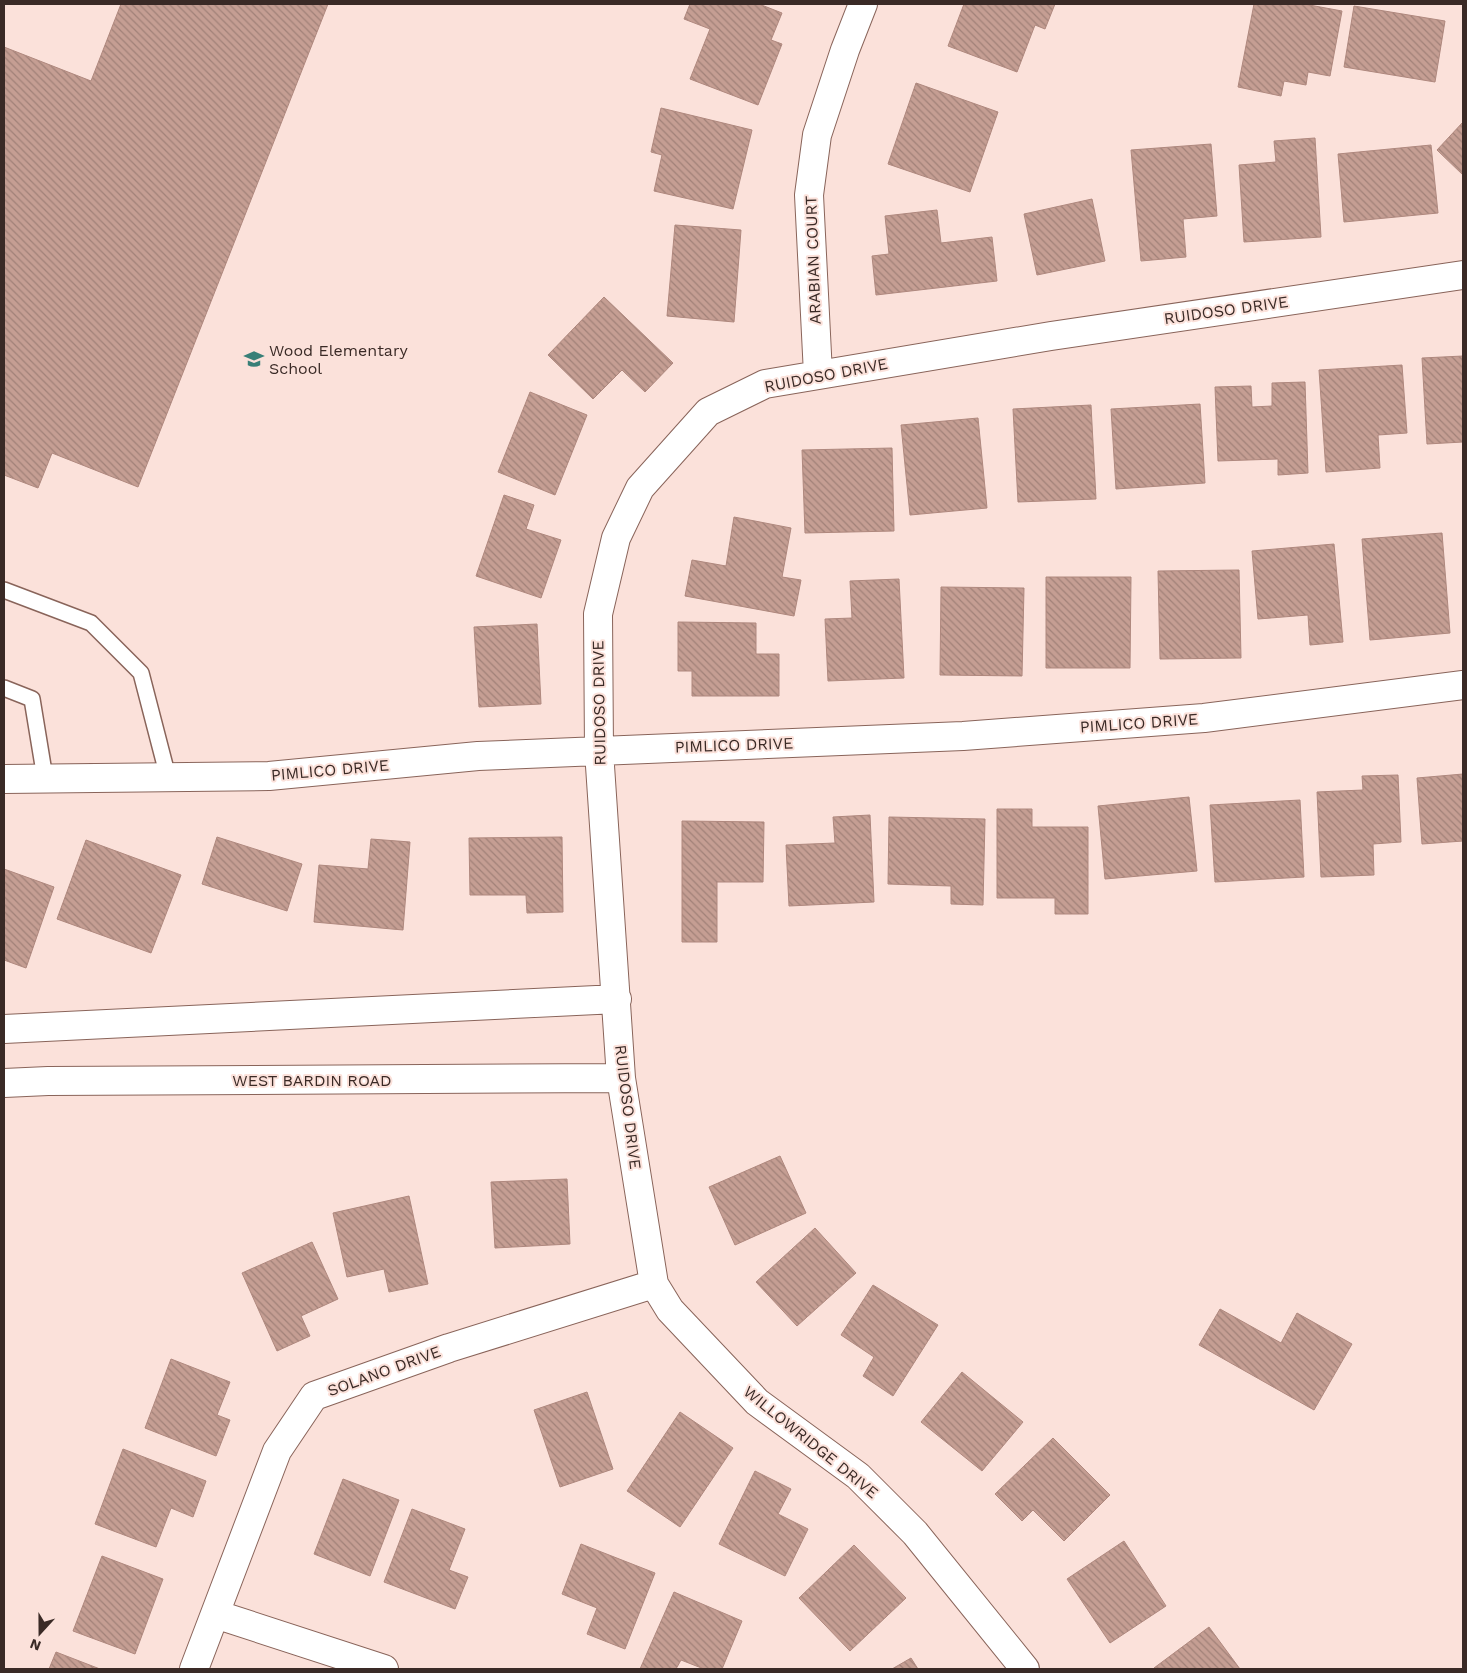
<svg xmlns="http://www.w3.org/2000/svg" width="1467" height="1673" viewBox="0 0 1467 1673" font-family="'Work Sans',sans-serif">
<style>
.building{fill:url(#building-back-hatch);stroke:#af887e}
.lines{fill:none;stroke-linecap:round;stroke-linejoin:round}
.lane-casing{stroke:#89645a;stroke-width:18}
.street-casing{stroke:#89645a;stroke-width:30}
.lane{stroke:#fff;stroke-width:15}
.street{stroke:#fff;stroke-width:28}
.labels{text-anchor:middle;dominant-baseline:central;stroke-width:4;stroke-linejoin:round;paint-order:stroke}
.street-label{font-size:16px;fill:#3a2a26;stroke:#fbe1da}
.poi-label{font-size:16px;fill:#3a2a26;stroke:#fbe1da;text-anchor:start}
</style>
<defs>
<pattern id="building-back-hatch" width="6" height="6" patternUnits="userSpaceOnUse" patternTransform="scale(1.25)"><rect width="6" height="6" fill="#c59e93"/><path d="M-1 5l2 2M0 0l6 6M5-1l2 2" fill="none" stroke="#a18178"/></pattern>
</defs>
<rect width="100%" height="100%" fill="#fbe1da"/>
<path class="building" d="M121 4H328L138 487 52 453 38 488 4 475V47L91 81Z
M690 4H759L782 13 771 40 782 44 758 105 690 79 710 29 684 19Z
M964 4H1055L1045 29 1035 25 1017 72 948 46Z
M1254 4H1304L1342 11 1330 76 1308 72 1306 85 1284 81 1281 96 1238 87Z
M1354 6 1445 21 1435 82 1344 67Z
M916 83 998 112 970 192 888 164Z
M661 108 752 130 733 209 654 191 662 155 651 152Z
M1463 122V175L1437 150Z
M1315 138 1321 237 1244 242 1239 165 1276 162 1274 141Z
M1211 144 1217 216 1183 219 1186 257 1141 261 1131 150Z
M1431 145 1438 213 1344 222 1338 154Z
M1092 199 1105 261 1037 275 1024 214Z
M937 210 941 243 992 237 997 281 876 295 872 256 889 254 885 216Z
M675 225 741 230 734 322 667 316Z
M604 297 673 363 645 392 622 370 593 399 548 355Z
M1463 356V442L1427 444 1422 358Z
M1402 365 1407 433 1378 435 1380 468 1326 472 1319 370Z
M1305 382 1308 473 1278 475V459L1218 461 1215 387 1251 386 1252 407 1272 406V383Z
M530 392 587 415 555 495 498 472Z
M1200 404 1205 483 1116 489 1111 409Z
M1091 405 1096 499 1018 502 1013 409Z
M978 418 987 508 910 515 901 425Z
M892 448 894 531 805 533 802 450Z
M504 495 534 505 526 529 561 540 541 598 476 576Z
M734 517 791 528 782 577 801 580 794 616 685 596 692 560 726 566Z
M1442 533 1450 633 1370 640 1362 539Z
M1334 544 1343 642 1310 645 1308 615 1258 619 1252 551Z
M1239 570 1241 658 1160 659 1158 571Z
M1046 577H1131L1130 668H1046Z
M899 579 904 678 828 681 825 619 852 618 850 581Z
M941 587 1024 588 1022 676 940 675Z
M678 622 756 623V654H779V696H692V671H678Z
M537 624 541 704 479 707 474 627Z
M1463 774V841L1422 844 1417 778Z
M1398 775 1401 842 1373 844 1374 875 1321 877 1317 792 1363 790 1362 776Z
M1189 797 1197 871 1105 879 1098 806Z
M1300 800 1304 877 1215 882 1210 805Z
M997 809H1032V827H1088V914H1055V898H997Z
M870 815 874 902 789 906 786 845 835 843 833 817Z
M889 817 985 819 983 905 951 904V886L888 884Z
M682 821 764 822 763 882H717V942H682Z
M217 837 302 864 287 911 202 884Z
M562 837 563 912 527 913 526 895H470L469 838Z
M371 839 410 842 403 930 314 922 319 865 368 869Z
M86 840 181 875 151 953 57 919Z
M4 869 54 887 26 968 4 960Z
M780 1156 806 1213 735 1245 709 1187Z
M567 1179 570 1244 495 1248 491 1182Z
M409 1196 428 1284 389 1292 384 1269 347 1277 333 1213Z
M815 1228 856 1273 797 1326 756 1282Z
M312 1242 338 1299 301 1316 310 1336 277 1351 242 1273Z
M873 1285 938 1325 893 1396 863 1376 874 1357 841 1335Z
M1220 1309 1281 1343 1297 1313 1352 1344 1314 1410 1199 1345Z
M171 1359 230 1382 217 1415 230 1420 216 1456 145 1428Z
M962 1372 1023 1422 982 1471 921 1422Z
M587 1392 613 1469 560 1487 534 1410Z
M680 1412 733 1448 680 1527 627 1491Z
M1053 1438 1110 1495 1064 1541 1033 1510 1022 1521 995 1494Z
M123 1449 206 1481 193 1517 171 1508 156 1547 95 1524Z
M755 1471 791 1489 778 1514 808 1529 785 1576 719 1544Z
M343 1479 399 1500 370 1576 314 1554Z
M412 1509 465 1529 449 1570 468 1577 455 1609 384 1582Z
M1124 1541 1166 1606 1110 1643 1067 1579Z
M581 1544 655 1573 625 1649 587 1634 597 1608 562 1594Z
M854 1545 906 1598 850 1651 799 1598Z
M102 1556 163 1579 135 1654 73 1631Z
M674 1592 742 1621 722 1669H704L681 1660 676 1669H640Z
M1209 1627 1240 1669 1154 1668Z
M56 1652 100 1669H49Z
M911 1658 918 1669H892Z"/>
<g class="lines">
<defs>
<path id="lane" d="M4 590 91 623 141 673 168 777
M4 688 32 699 45 778"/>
<path id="street" d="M818 374 809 195 817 135 845 50 863 4
M4 779 269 776 478 756 963 736 1204 718 1463 685
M4 1029 617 999
M4 1083 48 1081 621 1078
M215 1614 384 1669
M194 1669 277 1451 314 1396 449 1348 654 1284
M1025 1669 915 1533 858 1476 757 1402 670 1310 654 1284 621 1078 599 751 598 614 616 538 640 488 708 412 765 384 1051 336 1463 275"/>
</defs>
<use href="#lane" class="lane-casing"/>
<use href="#street" class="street-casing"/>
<use href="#lane" class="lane"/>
<use href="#street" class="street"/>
</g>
<defs>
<symbol id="school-bare" viewBox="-9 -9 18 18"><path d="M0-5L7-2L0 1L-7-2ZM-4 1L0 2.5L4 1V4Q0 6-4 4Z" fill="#387f77" stroke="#fbe1da" stroke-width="2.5" paint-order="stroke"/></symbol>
</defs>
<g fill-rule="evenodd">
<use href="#school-bare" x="240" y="345" width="28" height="28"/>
</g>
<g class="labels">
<g class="street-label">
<text transform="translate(813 260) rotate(-92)">ARABIAN COURT</text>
<text transform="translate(1226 310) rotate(-8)">RUIDOSO DRIVE</text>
<text transform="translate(826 375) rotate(-11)">RUIDOSO DRIVE</text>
<text transform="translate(599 703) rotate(-91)">RUIDOSO DRIVE</text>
<text transform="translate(1139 723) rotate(-4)">PIMLICO DRIVE</text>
<text transform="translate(734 745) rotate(-2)">PIMLICO DRIVE</text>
<text transform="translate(330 770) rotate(-5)">PIMLICO DRIVE</text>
<text x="312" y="1080">WEST BARDIN ROAD</text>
<text transform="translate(628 1107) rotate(83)">RUIDOSO DRIVE</text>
<text transform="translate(384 1371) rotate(-20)">SOLANO DRIVE</text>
<text transform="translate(811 1442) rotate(39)">WILLOWRIDGE DRIVE</text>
</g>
<g class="poi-label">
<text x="269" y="350">Wood Elementary<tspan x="269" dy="18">School</tspan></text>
</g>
</g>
<rect width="1467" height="1673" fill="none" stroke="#3a2a26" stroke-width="10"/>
<g transform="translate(40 1633) rotate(201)" stroke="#fbe1da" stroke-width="4" paint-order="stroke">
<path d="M0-4L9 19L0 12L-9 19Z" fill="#3a2a26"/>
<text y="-8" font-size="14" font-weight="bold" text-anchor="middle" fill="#3a2a26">N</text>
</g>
</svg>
